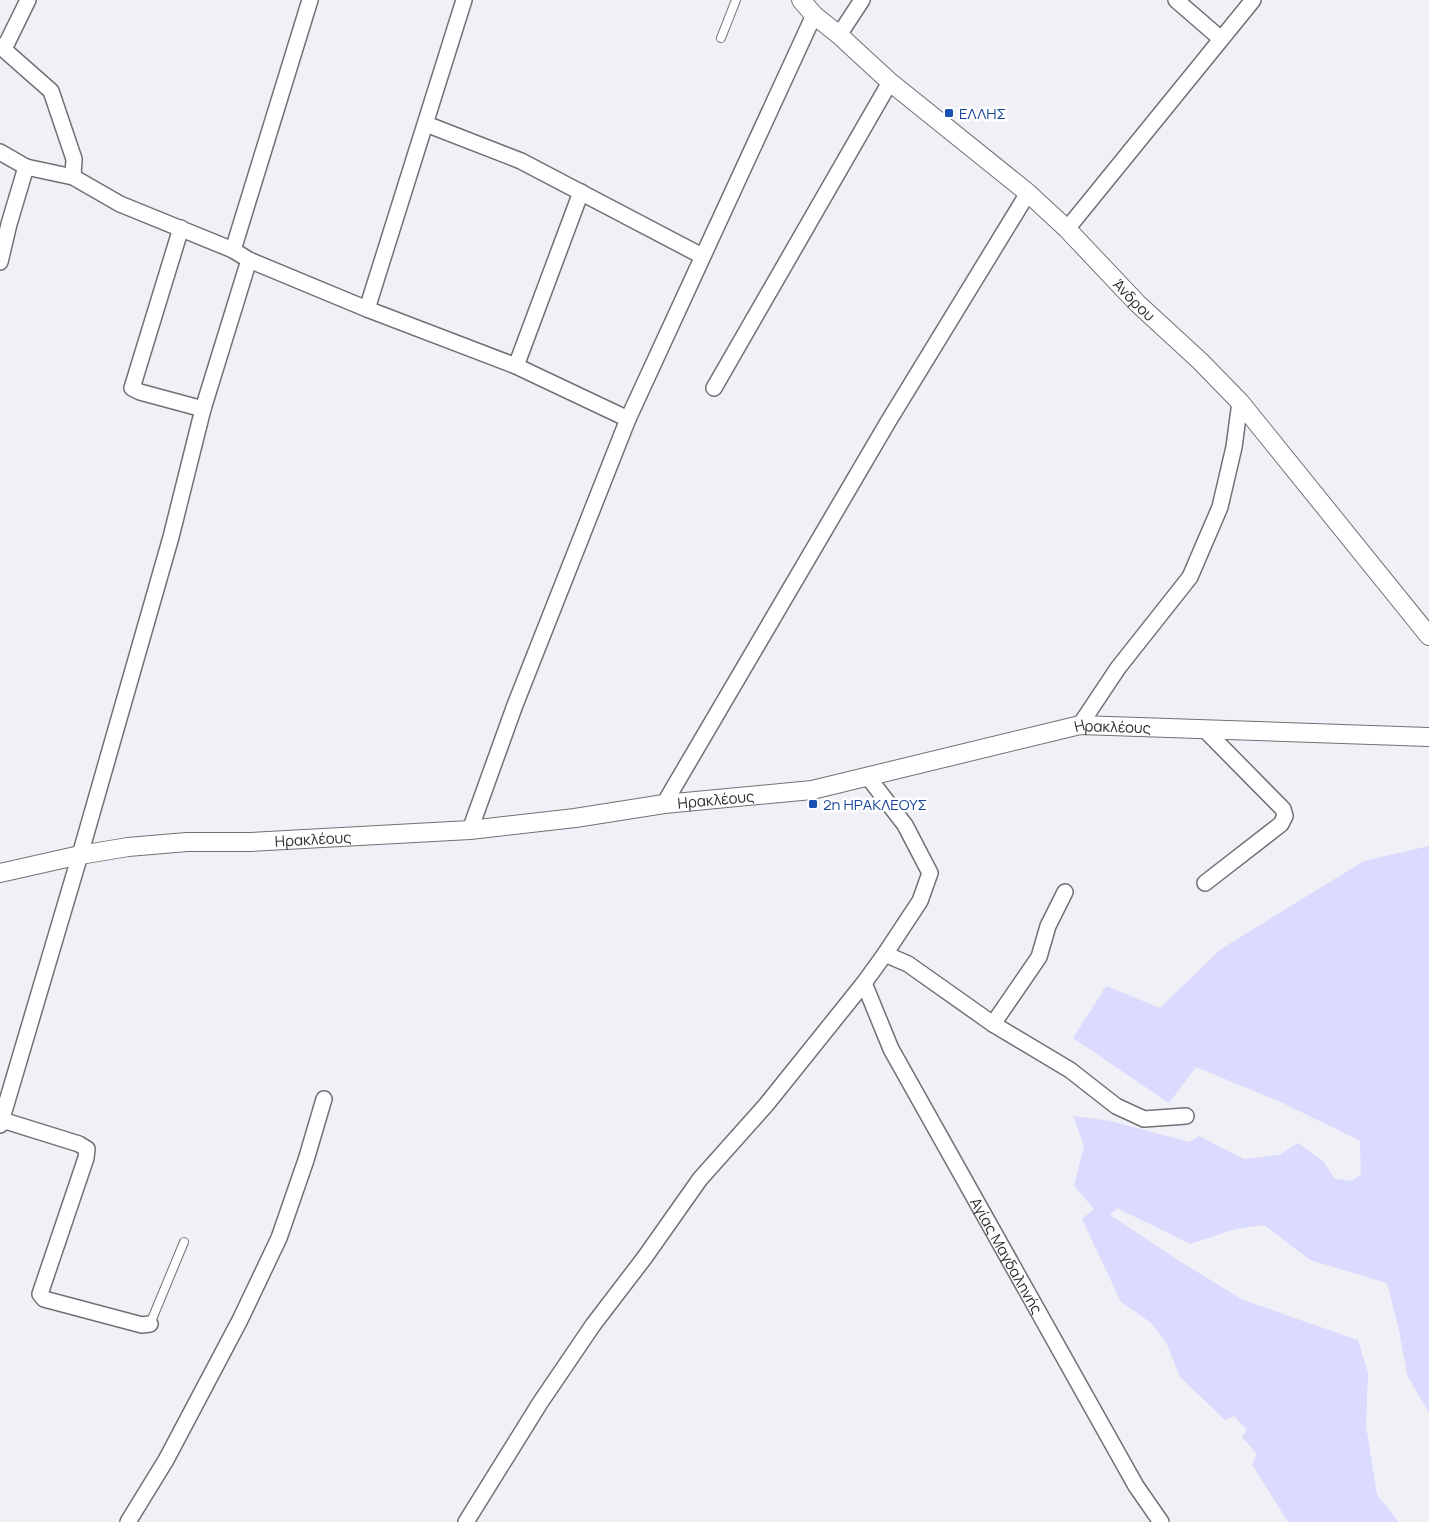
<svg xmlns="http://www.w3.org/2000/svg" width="1429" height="1522" viewBox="0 0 1429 1522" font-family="Manrope,sans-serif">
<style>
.green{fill:#dadbfe}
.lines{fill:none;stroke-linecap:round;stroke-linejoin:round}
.service-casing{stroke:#707176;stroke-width:10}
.minor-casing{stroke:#707176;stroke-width:18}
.tertiary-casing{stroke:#707176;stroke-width:20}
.service{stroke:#fff;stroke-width:8}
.minor{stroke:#fff;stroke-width:15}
.tertiary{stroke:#fff;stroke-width:18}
.transit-dot{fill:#1a4fb4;stroke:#fff;stroke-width:2}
.labels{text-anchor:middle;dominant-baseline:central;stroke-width:5;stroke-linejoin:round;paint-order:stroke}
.transit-label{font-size:15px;fill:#164399;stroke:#fff;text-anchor:start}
.street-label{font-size:15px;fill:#2a2a2c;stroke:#fff}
</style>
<rect width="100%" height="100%" fill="#f0f0f6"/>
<path class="green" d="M1429 846V1413L1407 1375 1399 1330 1387 1283 1310 1260 1264 1225 1236 1229 1190 1244 1117 1208 1110 1215 1181 1262 1243 1300 1358 1340 1368 1373 1366 1426 1377 1495 1399 1522H1288L1252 1464 1257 1454 1242 1437 1247 1430 1234 1416 1225 1420 1180 1377 1166 1342 1150 1322 1121 1302 1082 1219 1094 1209 1074 1186 1084 1146 1073 1116 1111 1121 1189 1142 1199 1136 1244 1159 1279 1155 1298 1143 1323 1161 1335 1179 1352 1181 1361 1174 1360 1141 1285 1104 1196 1067 1169 1103 1073 1038 1106 986 1160 1008 1221 949 1364 861Z"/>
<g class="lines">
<defs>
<path id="service" d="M721 38 736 0
M150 1324 184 1242"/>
<g id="minor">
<path d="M1176 0 1221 39"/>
<path d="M839 35 862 0"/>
<path d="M0 46 51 91 74 159 73 177"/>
<path d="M4 49 28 0"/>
<path d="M426 124 521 161 702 256"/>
<path d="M0 152 26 167"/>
<path d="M181 228 132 388 140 392 203 409"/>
<path d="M1067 229 1253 0"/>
<path d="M233 250 310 0"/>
<path d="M0 262 9 224 26 167 73 177 120 204 233 250 249 260 367 309 516 366 628 419"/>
<path d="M367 309 464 0"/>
<path d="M516 366 581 192"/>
<path d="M714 388 890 82"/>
<path d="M1080 725 1118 668 1190 577 1220 507 1234 447 1240 402"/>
<path d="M1204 729 1283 809 1285 816 1281 824 1205 883"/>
<path d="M664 804 888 422 1028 193"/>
<path d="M470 830 515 705 628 419 814 15"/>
<path d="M885 954 908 964 993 1024 1070 1070 1116 1106 1144 1119 1186 1116"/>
<path id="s1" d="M864 983 891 1049 1136 1486 1161 1522"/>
<path d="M993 1024 1039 957 1048 926 1065 892"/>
<path d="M2 1120 79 1144 87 1149 86 1158 40 1294 44 1299 142 1325 150 1324"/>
<path d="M0 1125 80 855 171 537 203 409 249 260"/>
<path d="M128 1522 166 1460 240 1320 279 1238 306 1160 324 1099"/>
<path d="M466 1522 540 1403 593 1325 645 1257 700 1179 766 1105 864 983 885 954 920 901 930 873 905 825 868 777"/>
</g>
<g id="tertiary">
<path id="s2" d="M801 0 814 15 839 35 890 82 1028 193 1067 229 1137 303 1200 361 1240 402 1429 636"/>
<path id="s3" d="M0 873 80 855 128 847 187 842H251L470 830 575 818 664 804 812 790 1080 725 1429 737"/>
</g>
</defs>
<use href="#service" class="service-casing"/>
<use href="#minor" class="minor-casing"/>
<use href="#tertiary" class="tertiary-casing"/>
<use href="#service" class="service"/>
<use href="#minor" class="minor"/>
<use href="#tertiary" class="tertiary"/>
</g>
<g class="transit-dot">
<rect x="944" y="108" width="10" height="10" rx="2.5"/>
<rect x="808" y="799" width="10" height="10" rx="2.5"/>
</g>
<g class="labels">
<g class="transit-label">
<text x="959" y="113">ΕΛΛΗΣ</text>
<text x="823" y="804">2η ΗΡΑΚΛΕΟΥΣ</text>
</g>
<g class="street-label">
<text stroke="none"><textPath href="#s2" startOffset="449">Άνδρου</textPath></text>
<text stroke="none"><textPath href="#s3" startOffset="1126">Ηρακλέους</textPath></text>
<text stroke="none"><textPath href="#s3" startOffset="721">Ηρακλέους</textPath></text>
<text stroke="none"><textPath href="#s3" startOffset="316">Ηρακλέους</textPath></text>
<text stroke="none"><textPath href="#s1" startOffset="308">Αγίας Μαγδαληνής</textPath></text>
</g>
</g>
</svg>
